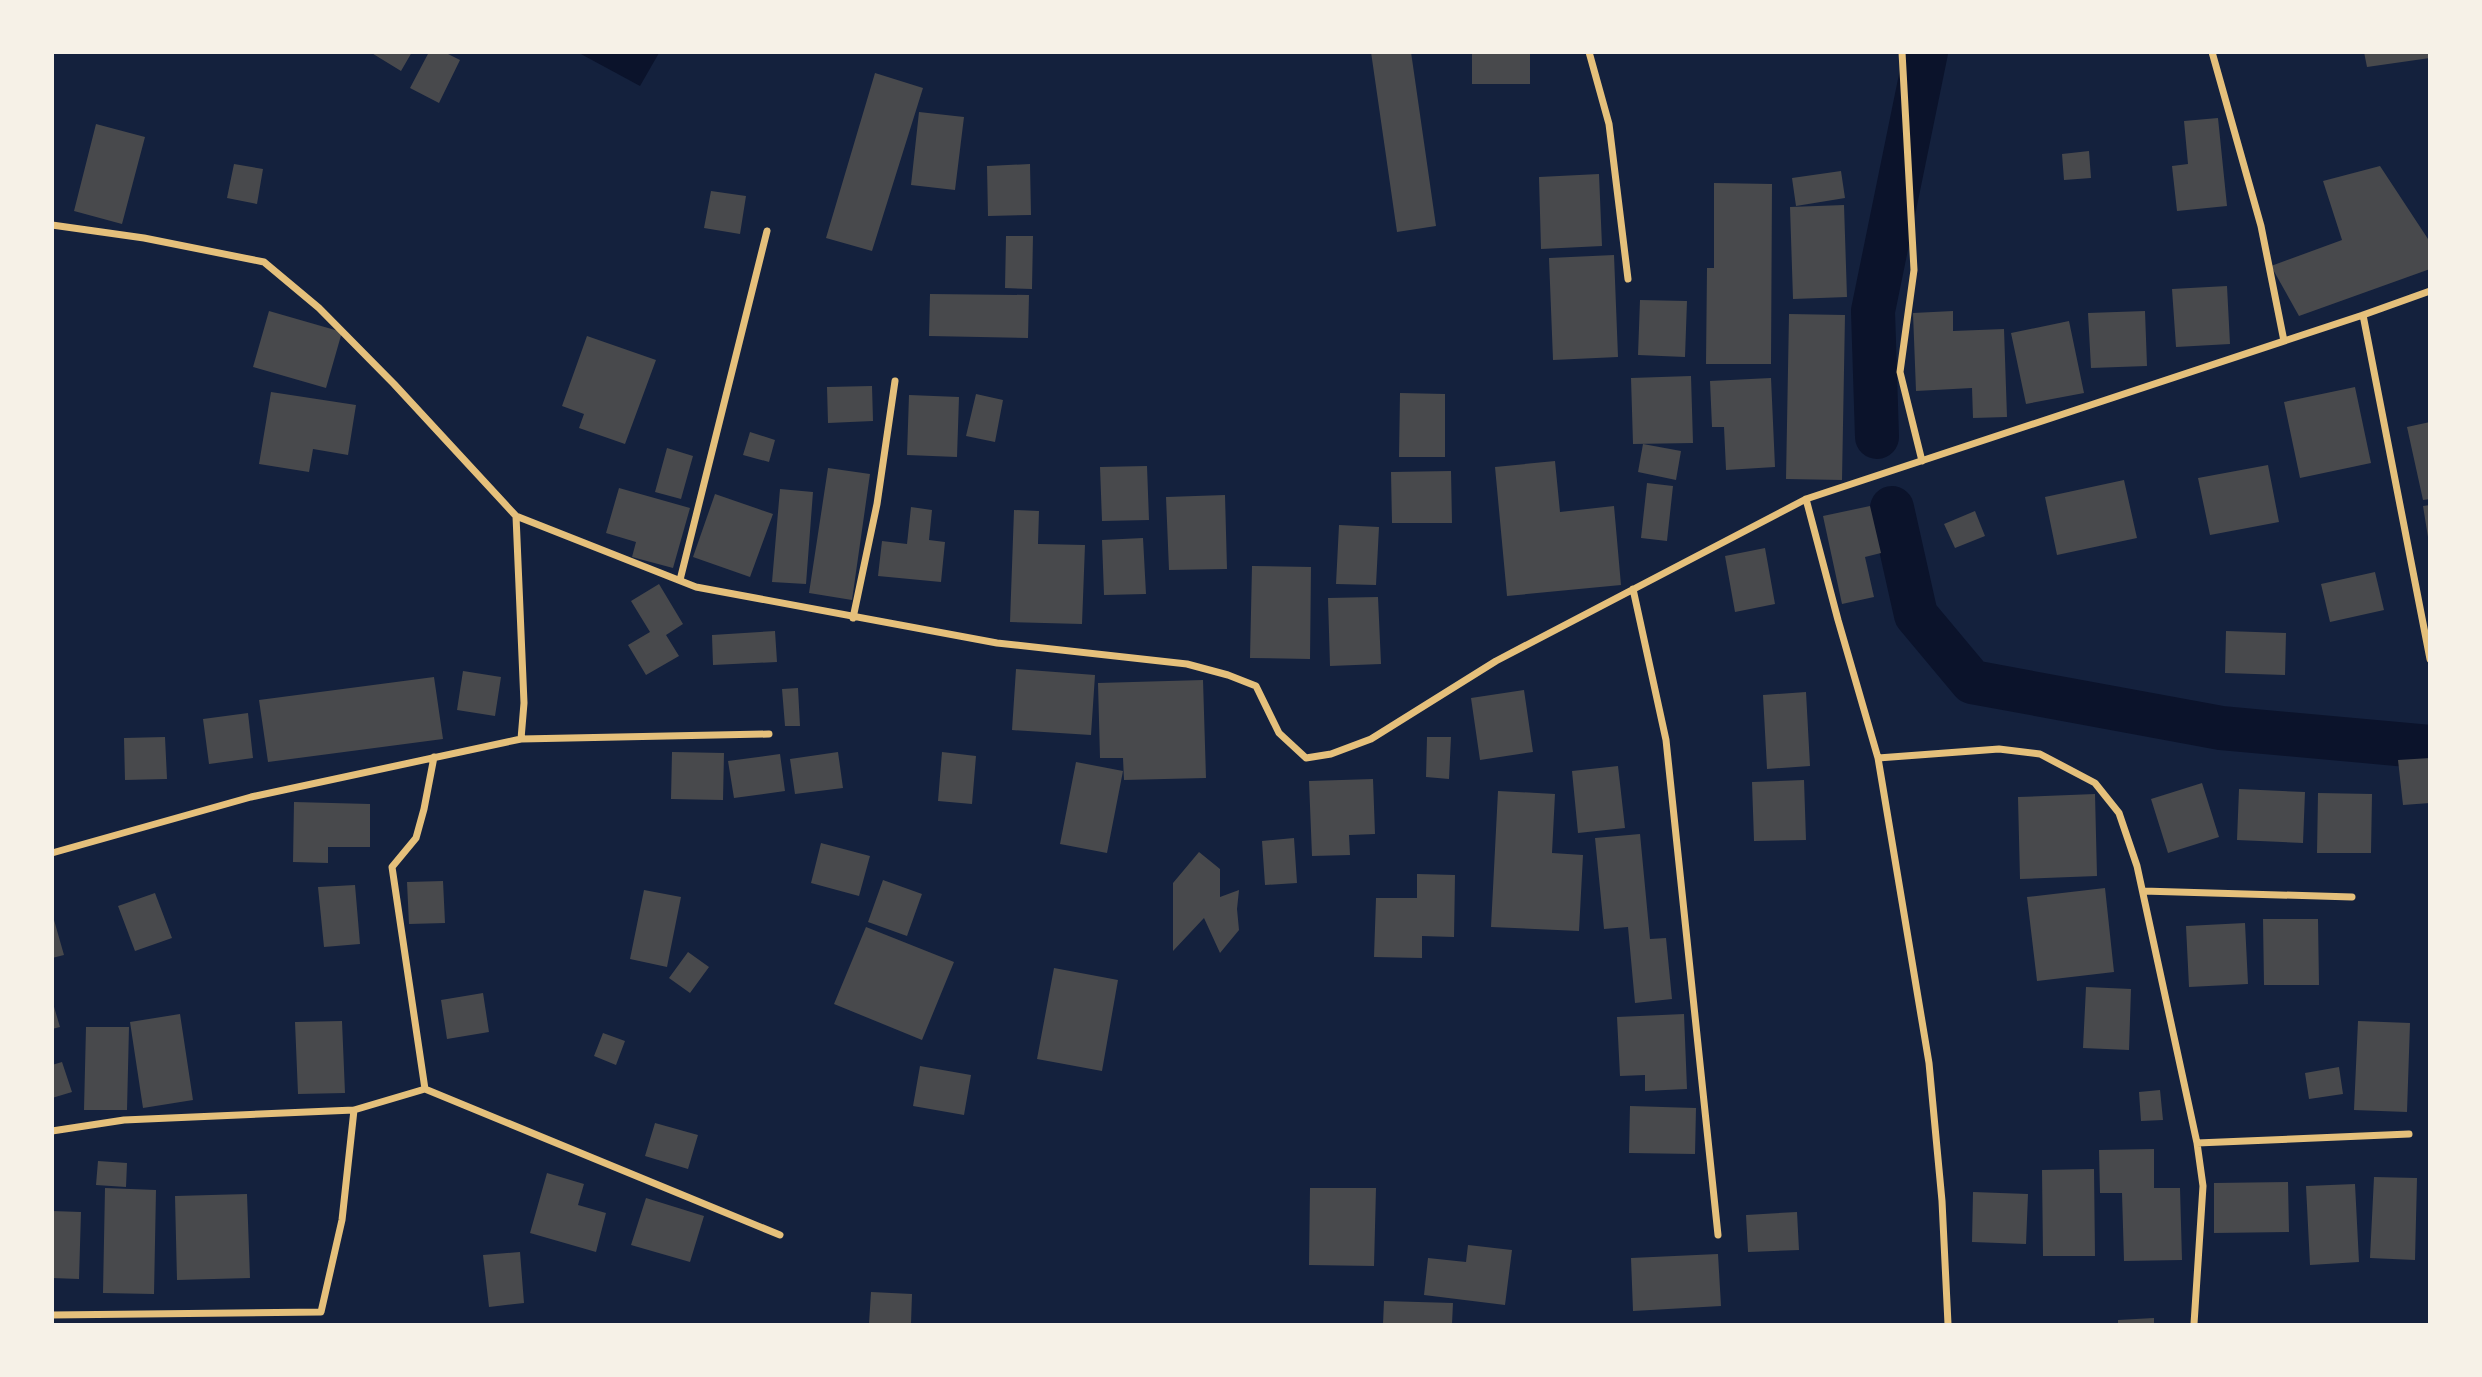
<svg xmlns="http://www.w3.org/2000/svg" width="2482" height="1377" viewBox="0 0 2482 1377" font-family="'Open Sans',sans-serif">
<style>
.water{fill:#0b132b}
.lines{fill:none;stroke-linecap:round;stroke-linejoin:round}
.canal{stroke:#0b132b;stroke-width:44}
.building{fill:#48494c}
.minor{stroke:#e5c07b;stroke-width:7}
</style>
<rect width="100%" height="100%" fill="#14213d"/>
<path class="water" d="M579 53H659L640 86Z"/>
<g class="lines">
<path class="canal" d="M1877 437 1873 311 1926 52
M1892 508 1916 615 1972 682 2221 728 2430 747"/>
</g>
<path class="building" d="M370 52H412L401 71Z
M429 52H444L460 60 439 103 410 88Z
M1371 52H1411L1436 226 1397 232Z
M1472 52H1530V84H1472Z
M2364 52H2430V58L2367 67Z
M875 73 923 88 872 251 826 238Z
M919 112 964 117 955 190 911 185Z
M2218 118 2227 206 2177 211 2172 166 2188 164 2184 121Z
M96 124 145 137 122 224 74 211Z
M2089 151 2091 178 2064 180 2062 154Z
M234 164 263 169 257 204 227 198Z
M1030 164 1031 215 988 216 987 166Z
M2380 166 2430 242V269L2299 316 2271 266 2342 240 2323 181Z
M1841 171 1845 198 1796 206 1792 178Z
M1599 174 1602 246 1541 249 1539 177Z
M1714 183 1772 184 1771 364H1706L1707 268H1714Z
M711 191 746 196 740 234 704 228Z
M1844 205 1847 297 1793 299 1790 207Z
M1006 236H1033L1032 289 1005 288Z
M1614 255 1618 357 1553 360 1549 258Z
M2227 286 2230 344 2176 347 2172 289Z
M930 294 1029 295 1028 338 929 336Z
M1640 300 1687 301 1685 357 1638 355Z
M269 311 342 332 326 388 253 367Z
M1953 311V331L2004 329 2007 417 1973 418 1972 388 1916 391 1913 313Z
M2145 311 2147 366 2091 368 2088 313Z
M1789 314 1845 315 1842 480 1786 479Z
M2069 321 2084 393 2026 404 2011 333Z
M587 336 656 360 625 444 579 428 584 414 562 406Z
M1691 376 1693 443 1633 444 1631 378Z
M1771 378 1775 467 1726 470 1724 427H1712L1710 381Z
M872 386 873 421 828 423 827 387Z
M2355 387 2371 463 2300 478 2284 402Z
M271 392 356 405 348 455 313 449 309 472 259 464Z
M1400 393 1445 394V457H1399Z
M976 394 1003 400 995 442 966 436Z
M909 395 959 397 957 457 907 455Z
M2430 422V499L2423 500 2407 427Z
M750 432 775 440 769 462 743 455Z
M1643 444 1681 451 1676 480 1638 472Z
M667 448 693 456 681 499 655 492Z
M1555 461 1560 512 1614 506 1621 585 1507 596 1495 467Z
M2268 465 2279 522 2210 535 2198 478Z
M1147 466 1149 520 1102 521 1100 467Z
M828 468 870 474 852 600 809 593Z
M1451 471 1452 523H1392L1391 472Z
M2124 480 2137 538 2057 555 2045 497Z
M1647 483 1673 486 1667 541 1641 538Z
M619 488 690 508 673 568 632 557 636 542 606 533Z
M780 489 813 492 806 584 772 582Z
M715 494 773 514 750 577 693 557Z
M1225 495 1227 569 1169 570 1166 497Z
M2430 505V537H2428L2423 506Z
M1870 506 1881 553 1865 557 1874 597 1842 604 1823 516Z
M911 507 932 510 929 540 945 542 941 582 878 576 882 541 907 544Z
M1014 510 1039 511 1038 544 1085 545 1082 624 1010 622Z
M1975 511 1985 536 1955 548 1944 524Z
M1339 525 1379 527 1376 585 1336 584Z
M1143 538 1146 594 1104 595 1102 540Z
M1765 548 1775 604 1735 612 1725 556Z
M1252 566 1311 567 1310 659 1250 658Z
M2375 572 2384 610 2330 622 2321 584Z
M659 584 683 624 666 635 679 656 646 675 628 645 650 632 631 601Z
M1378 597 1381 664 1330 666 1328 598Z
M775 631 777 662 713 665 712 635Z
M2226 631 2286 633 2285 675 2225 673Z
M1016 669 1095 675 1091 735 1012 730Z
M463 671 501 677 495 716 457 710Z
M434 677 443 739 268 762 259 700Z
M1203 680 1206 778 1124 780 1123 758H1100L1098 683Z
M798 688 800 726H785L782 689Z
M1524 690 1533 752 1480 760 1471 698Z
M1806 692 1810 766 1767 769 1763 695Z
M248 713 253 758 209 764 203 719Z
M165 737 167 779 125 780 124 738Z
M1427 737H1451L1449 779 1426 777Z
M672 752 724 753 723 800 671 799Z
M838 752 843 788 795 794 790 759Z
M942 752 976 756 972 804 938 801Z
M780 754 785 791 734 798 728 761Z
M2430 758V803L2403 805 2398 760Z
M1076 762 1123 771 1107 853 1060 844Z
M1618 766 1625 828 1578 833 1572 771Z
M1373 779 1375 834 1349 835 1350 855 1312 856 1309 781Z
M1804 780 1806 840 1754 841 1752 782Z
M2202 783 2219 837 2168 853 2151 799Z
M2239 789 2305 792 2303 843 2237 840Z
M1498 791 1555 794 1552 853 1583 855 1579 931 1491 927Z
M2318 793 2372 794 2371 853H2317Z
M2095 794 2097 876 2020 879 2018 797Z
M294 802 370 804V847H328V863L293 862Z
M1640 834 1650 939 1666 938 1672 999 1635 1003 1628 927 1604 929 1595 838Z
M1294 838 1297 883 1265 885 1262 841Z
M821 843 870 856 859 896 811 883Z
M1199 852 1220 869V897L1239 890 1237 909 1239 930 1220 953 1204 918 1173 951V883Z
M1417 874 1455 875 1454 937 1422 936V958L1374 957 1376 898H1417Z
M883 880 922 894 907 936 868 922Z
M443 881 445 923 409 924 407 882Z
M355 885 360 944 324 947 318 887Z
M2105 888 2114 972 2037 981 2027 897Z
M644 890 681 897 667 967 630 959Z
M155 893 172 938 135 951 118 906Z
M52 913 64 955 52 958Z
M2263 919H2318L2319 985H2264Z
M2245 923 2248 984 2189 987 2186 926Z
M866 927 954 962 922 1040 834 1004Z
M688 952 709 967 690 993 669 978Z
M1054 968 1118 980 1102 1071 1037 1059Z
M2086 987 2131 989 2129 1050 2083 1048Z
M483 993 489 1032 447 1039 441 1000Z
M52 1000 60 1027 52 1029Z
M180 1014 193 1100 143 1108 130 1022Z
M1684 1014 1687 1089 1645 1091V1075L1620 1076 1617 1017Z
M342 1021 345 1093 298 1094 295 1022Z
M2358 1021 2410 1023 2407 1112 2354 1110Z
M86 1027H129L127 1110H84Z
M603 1033 625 1041 616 1065 594 1056Z
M62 1062 72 1092 52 1098V1065Z
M920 1066 971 1075 964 1115 913 1106Z
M2339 1067 2343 1094 2309 1099 2305 1073Z
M2160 1090 2163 1120 2141 1121 2139 1092Z
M1630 1106 1696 1108 1695 1154 1629 1153Z
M655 1123 698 1135 688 1169 645 1156Z
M2154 1149V1188H2180L2182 1260 2124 1261 2122 1193H2100L2099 1150Z
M98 1161 127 1163 126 1187 96 1185Z
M2094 1169 2095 1256H2043L2042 1170Z
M547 1173 584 1184 578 1205 606 1213 596 1252 530 1233Z
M2374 1177 2417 1178 2415 1260 2370 1258Z
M2288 1182 2289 1232 2214 1233V1183Z
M2355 1184 2359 1262 2310 1265 2306 1186Z
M105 1188 156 1190 154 1294 103 1293Z
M1310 1188H1376L1374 1266 1309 1265Z
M1973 1192 2028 1194 2026 1244 1972 1242Z
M247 1194 250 1278 177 1280 175 1196Z
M646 1198 704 1216 690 1262 631 1245Z
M52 1211 81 1212 79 1279 52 1278Z
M1797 1212 1799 1250 1748 1252 1746 1215Z
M1468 1245 1512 1250 1505 1305 1424 1295 1428 1258 1466 1262Z
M520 1252 524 1303 489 1307 483 1255Z
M1718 1254 1721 1306 1633 1311 1631 1258Z
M871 1292 912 1294 911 1324H869Z
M1384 1301 1453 1303 1452 1324H1383Z
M2154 1318V1324H2118V1320Z"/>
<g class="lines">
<path class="minor" d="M1589 52 1609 124 1628 279
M1902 52 1914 270 1900 372 1922 461
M2212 52 2261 226 2284 341
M52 225 144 238 264 262 319 308 394 384 516 516 696 587 997 643 1187 664 1228 675 1256 686 1279 733 1306 758 1331 754 1371 739 1496 661 1806 499 2363 315 2430 291
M2363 315 2430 659
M1806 499 1838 620 1878 758 1929 1063 1942 1201 1948 1324
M680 580 767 231
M1633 589 1666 740 1718 1235
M853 618 877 504 895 381
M521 739 769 734
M1878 758 1999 749 2040 754 2095 783 2119 813 2137 866 2197 1143 2203 1186 2194 1324
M52 853 251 797 521 739 524 703 516 516
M2143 891 2352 897
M425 1089 780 1235
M52 1131 124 1120 354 1110 425 1089 392 867 416 838 424 809 434 757
M2197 1143 2409 1134
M52 1315 321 1312 342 1220 354 1110"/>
</g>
<rect width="2482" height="1377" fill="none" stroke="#f6f1e7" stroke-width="108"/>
</svg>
